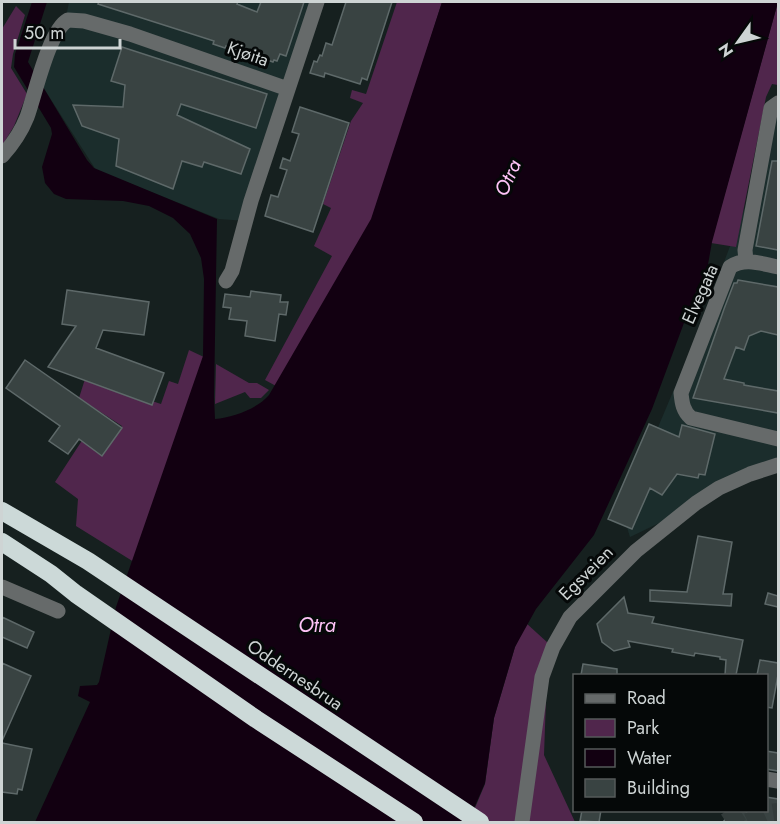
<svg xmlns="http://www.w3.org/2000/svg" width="780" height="824" viewBox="0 0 780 824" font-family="Jost,sans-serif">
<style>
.built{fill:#1b2d2c}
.green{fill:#50264c}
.water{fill:#120011}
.building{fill:#394342;stroke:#5e6969;stroke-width:1.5}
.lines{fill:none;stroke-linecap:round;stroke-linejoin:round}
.highway-tunnel{stroke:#323b3a;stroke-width:18;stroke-dasharray:18 9;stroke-linecap:butt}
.minor{stroke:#666a6a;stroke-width:15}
.highway{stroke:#ccd9d8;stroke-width:18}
.labels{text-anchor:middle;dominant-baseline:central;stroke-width:6;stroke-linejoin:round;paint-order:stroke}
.street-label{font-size:18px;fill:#ced4d4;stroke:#050808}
.water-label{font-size:20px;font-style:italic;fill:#fec3f7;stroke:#050808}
</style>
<rect width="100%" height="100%" fill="#16201f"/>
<path class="built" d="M69 2H315L246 221 219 219 96 170 41 84 66 17Z
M778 106V466L630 537 620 505 656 432 688 356 747 202Z"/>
<path class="green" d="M397 2H442L374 218 276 386 265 380 332 256 314 246 331 208 323 204 351 121 363 103 350 98 352 90 366 94Z
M778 2V85L772 84 766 97 736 247 711 243Z
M16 6 25 15 13 54 11 68 27 94 14 126 2 146V29Z
M189 350 206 358 134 562 76 526 78 499 55 482 83 439 104 453 122 426 79 398 85 379 161 404 169 381 178 384Z
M216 364 249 383H257L269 390 261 398H250L245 392 215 404Z
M526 623 548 643 544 755 575 822H469L485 784 494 718 515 647Z"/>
<path class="water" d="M32 2H47L28 62 87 160 94 168 217 219 214 397 215 419C233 417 257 409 269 395L371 219 442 2H778L712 242 707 270 694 296 652 409 594 535 536 609 515 647 494 718 485 783 468 822H35L90 702 78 696 80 686 97 685 99 682 116 607 203 356 204 279 201 258 190 234 173 218 149 206 123 201 66 199 54 194 45 183 42 167 52 134 51 128 14 67 15 54Z"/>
<path class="building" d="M99 2H238L237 4 257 12 261 2H304L286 56 280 54 277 61 274 60 273 62 226 46 225 48 213 44 214 41 98 4Z
M346 2H392L367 80 362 78 360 84 325 73 324 77 310 73 314 61 317 62 320 55 322 56 326 43 332 45Z
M122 47 267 94 256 128 181 104 177 115 250 149 241 174 204 162 202 167 182 161 173 189 116 166 119 139 82 126 73 105 123 107 125 85 111 81Z
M300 107 349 123 313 232 265 216 271 195 278 197 287 170 280 168 283 158 290 161 299 134 292 132Z
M772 161H778V250L756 246Z
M738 280 778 287V335L761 331 749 336 744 350 736 347 724 379 744 383V385L778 391V413L693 398 724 309 734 283H737Z
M67 290 149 302 144 335 103 330 96 348 164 373 152 405 48 367 76 326 62 324Z
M251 291 281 295 280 302H288L286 315 279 314 275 341 245 336 247 321 229 319 231 308 223 307 225 294 250 297Z
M25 360 122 428 102 456 79 439 68 454 49 441 60 426 6 388Z
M649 424 679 437 682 425 715 434 705 475 699 474 698 478 677 474 662 495 650 488 632 529 608 519Z
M698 536 732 542 723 594H732L731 606 650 601V590L687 592Z
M768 593 778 596V607L765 604Z
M624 597 628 613 654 617 652 623 743 640 736 675H725L726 660 720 659V657L695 653 694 656 672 652 673 649 628 641 630 647 614 651 602 642 597 624Z
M2 617 34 632 27 648 2 637Z
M760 660 778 663V675L772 708 766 707V675H757Z
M2 663 31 676 2 741Z
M583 664 617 669V675H581Z
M2 743 32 749 22 790 18 789 17 794 2 792Z
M766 751 778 753V771L766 769Z
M766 797 778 799V822H723L733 810H744L756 820 759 810H766Z
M582 810H601L599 822 580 821Z"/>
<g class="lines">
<path class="highway-tunnel" d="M726 822 744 810
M748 822 765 814 778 812"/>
<path class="minor" d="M2 156C12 145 21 132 27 117 35 95 49 30 68 20L84 21 130 34 288 89
M746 261 745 250 771 108 778 103
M778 267C762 264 745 257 730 267L681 393C682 403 683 411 691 418L778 439
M226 281 232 271 251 201 317 2
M2 587 58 611
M766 779 778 781
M522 822 542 677 553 647 570 617 636 551 696 503 719 488 750 474 778 465"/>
<path class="highway" d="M2 511 88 561 480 822
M2 542 51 574 76 594 256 719 414 822"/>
</g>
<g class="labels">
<g class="street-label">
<text transform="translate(248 54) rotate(19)">Kjøita</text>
<text transform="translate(700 294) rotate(-66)">Elvegata</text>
<text transform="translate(586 573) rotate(-45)">Egsveien</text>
<text transform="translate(295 675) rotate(34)">Oddernesbrua</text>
</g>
<g class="water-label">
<text transform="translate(508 178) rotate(-66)">Otra</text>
<text x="317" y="625">Otra</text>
</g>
</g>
<rect width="780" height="824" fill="none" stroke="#ced4d4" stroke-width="6"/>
<rect x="573" y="674" width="195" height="138" fill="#050808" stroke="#555a5a" stroke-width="1.5"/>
<rect x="585" y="694" width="30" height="9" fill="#666a6a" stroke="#555a5a" stroke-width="1.5"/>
<text x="627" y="704" font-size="18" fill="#ced4d4">Road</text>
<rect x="585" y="719" width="30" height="18" fill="#50264c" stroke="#555a5a" stroke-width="1.5"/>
<text x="627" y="734" font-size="18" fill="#ced4d4">Park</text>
<rect x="585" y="749" width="30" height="18" fill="#120011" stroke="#555a5a" stroke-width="1.5"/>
<text x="627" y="764" font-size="18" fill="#ced4d4">Water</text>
<rect x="585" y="779" width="30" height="18" fill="#394342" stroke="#555a5a" stroke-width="1.5"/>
<text x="627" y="794" font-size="18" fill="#ced4d4">Building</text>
<g transform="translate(738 42) rotate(236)" stroke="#050808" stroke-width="4.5" paint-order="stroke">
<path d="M0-4.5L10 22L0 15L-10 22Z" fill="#ced4d4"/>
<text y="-9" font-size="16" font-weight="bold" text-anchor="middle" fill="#ced4d4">N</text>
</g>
<path d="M15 39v9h105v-9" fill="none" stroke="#ced4d4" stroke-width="3"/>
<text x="24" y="39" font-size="18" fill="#ced4d4" stroke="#050808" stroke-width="4.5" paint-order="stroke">50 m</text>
</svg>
